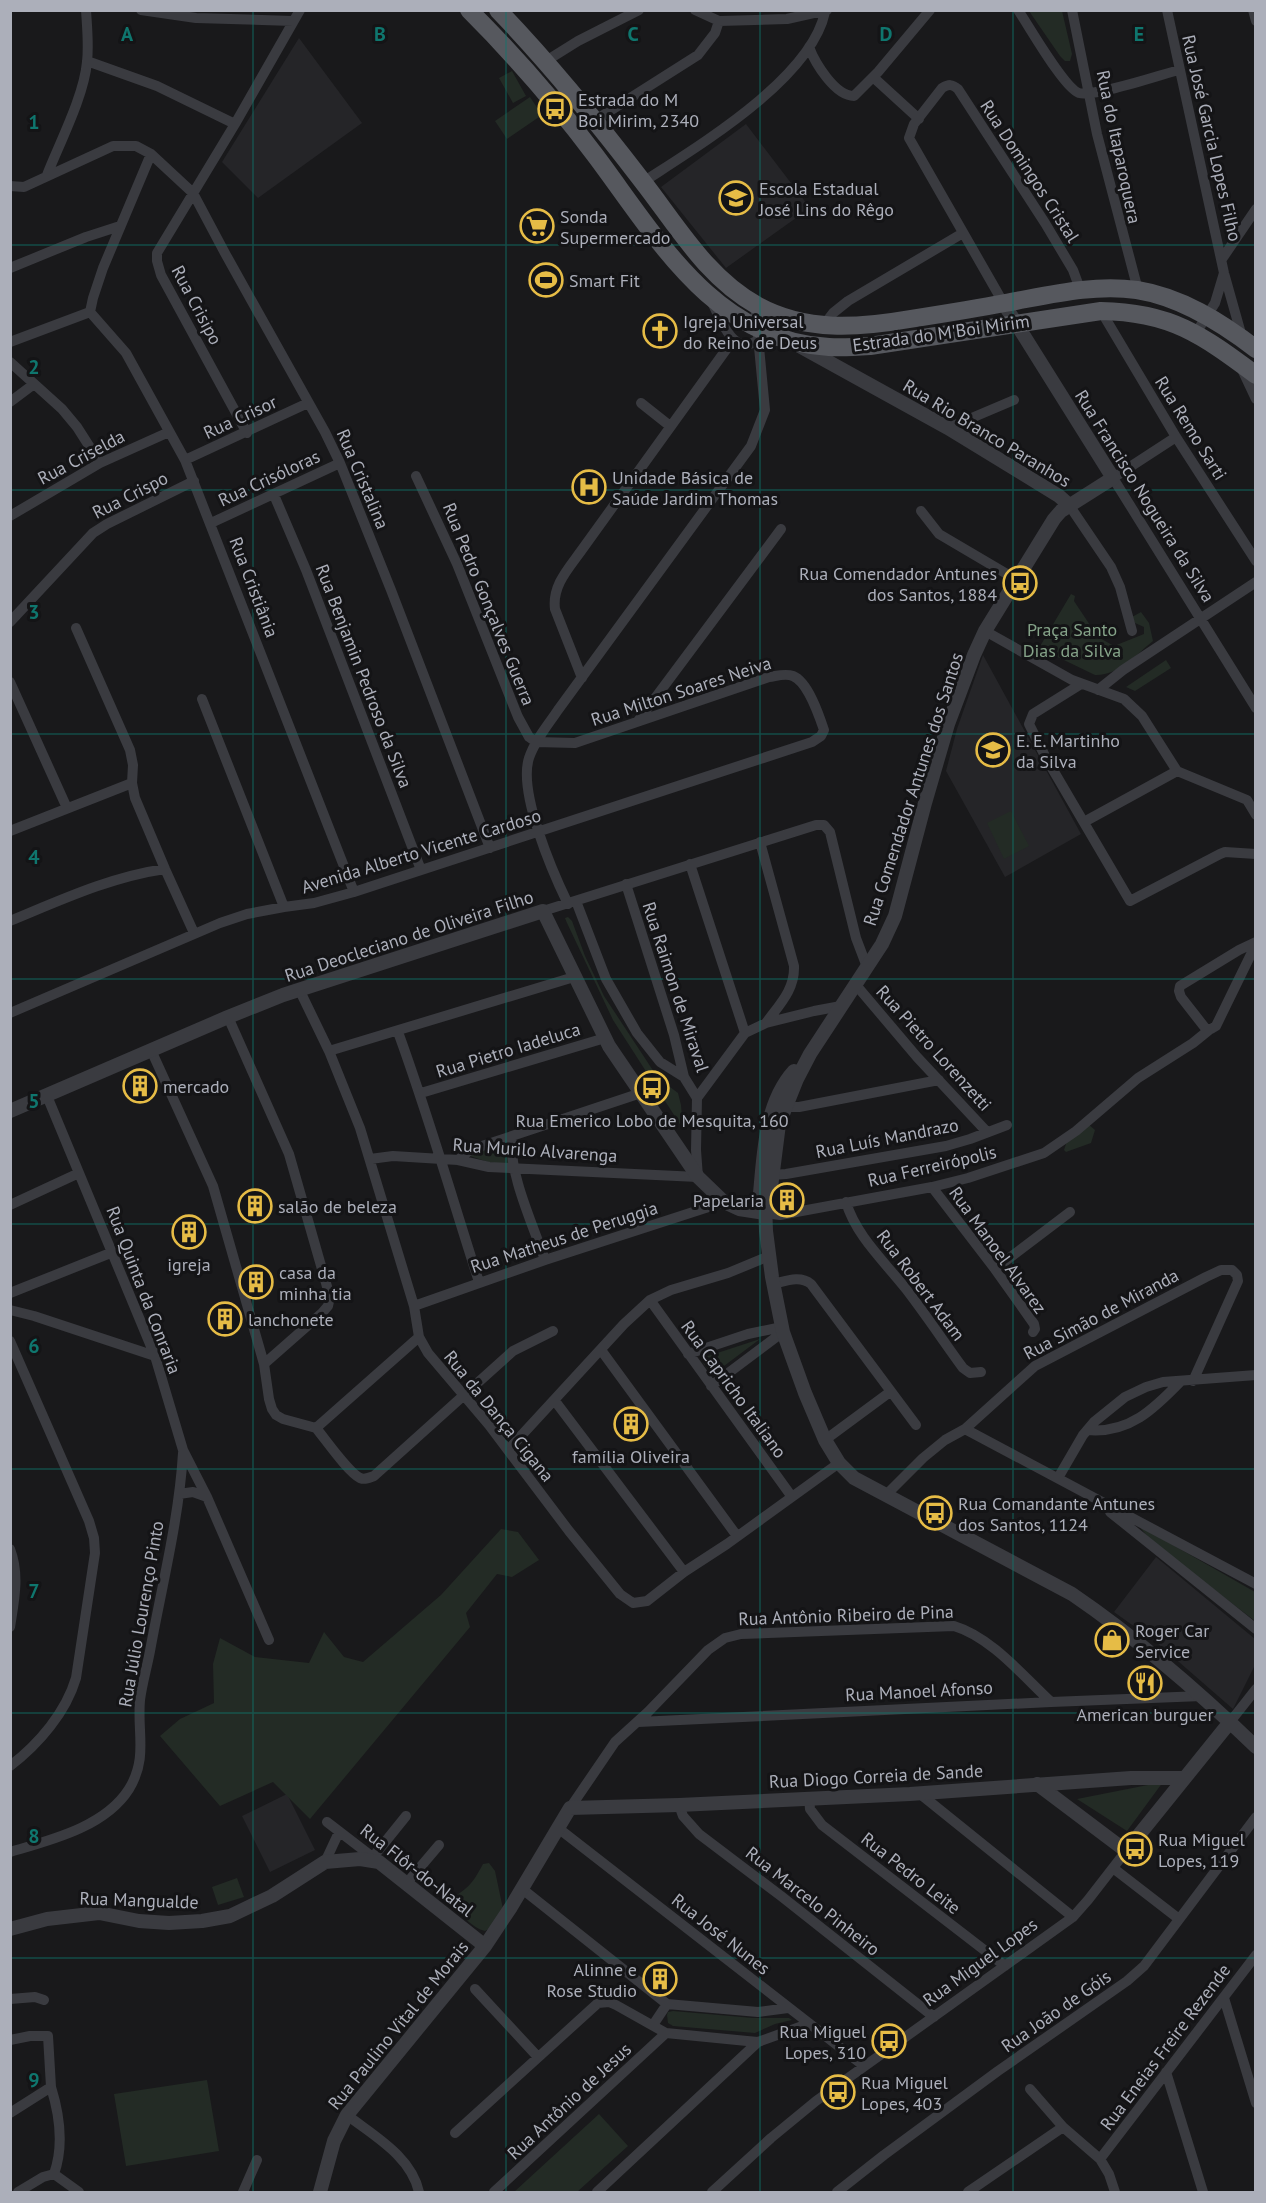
<svg xmlns="http://www.w3.org/2000/svg" width="1266" height="2203" viewBox="0 0 1266 2203" font-family="'PT Sans',sans-serif">
<style>
.built{fill:#252528}
.green{fill:#232b25}
.lines{fill:none;stroke-linecap:round;stroke-linejoin:round}
.minor{stroke:#3a3b40;stroke-width:10}
.tertiary{stroke:#3a3b40;stroke-width:14}
.primary{stroke:#56585e;stroke-width:18}
.grid{fill:none;stroke:#0f766e;stroke-width:1.5;stroke-opacity:0.55}
.labels{text-anchor:middle;dominant-baseline:central;stroke-width:6;stroke-linejoin:round;paint-order:stroke}
.poi-label{font-size:18px;fill:#acafba;stroke:#141416;text-anchor:start}
.street-label{font-size:18px;fill:#acafba;stroke:#141416}
.park-label{font-size:18px;fill:#85a389;stroke:#141416}
.grid-label{font-size:20px;text-anchor:middle;font-weight:bold;fill:#0f766e;stroke:#141416;stroke-width:6;stroke-linejoin:round;paint-order:stroke}
</style>
<rect width="100%" height="100%" fill="#19191b"/>
<path class="built" d="M299 38 362 123 258 198 222 162Z
M746 124 810 208 726 268 661 187Z
M983 655 1081 834 1005 877 946 771 957 729Z
M1156 1557 1255 1639V1665L1233 1709 1156 1642 1114 1612Z
M287 1794 315 1850 270 1872 242 1816Z"/>
<path class="green" d="M1029 11H1062L1072 54 1070 61H1065L1060 56Z
M512 71 526 96 513 103 499 78Z
M530 97 542 115 507 139 495 121Z
M1071 594 1075 596 1074 601 1098 637 1114 646 1144 634V627L1135 623 1132 617 1141 612 1149 623 1153 641C1137 654 1118 676 1095 675L1039 648Z
M1166 660 1171 668 1135 691 1126 687Z
M1011 811 1029 846 1004 859 987 823Z
M568 917 572 921 585 956 604 996 658 1078 678 1093 681 1105 683 1129 613 1020 567 923 565 918Z
M1088 1124 1095 1130 1091 1143 1066 1152 1064 1150 1067 1141Z
M509 1140 512 1165 488 1162 470 1156Z
M760 1339 712 1375 701 1360 702 1358Z
M1138 1525 1255 1592V1621L1153 1543Z
M501 1529 518 1532 539 1560 512 1577 497 1574 466 1613 470 1627 310 1819 273 1782 220 1806 160 1736 180 1719 214 1703 213 1664 220 1638 255 1657 309 1663 324 1632 344 1657 363 1662 441 1595Z
M1163 1782 1127 1831 1077 1799Z
M489 1863 495 1871 503 1909 497 1924 485 1931C472 1928 461 1914 451 1905L450 1902C455 1895 459 1894 465 1889 473 1883 478 1873 483 1864Z
M237 1878 244 1897 218 1905 212 1887Z
M673 2011 753 2018H789L792 2020 775 2024 755 2033 673 2026 668 2023 667 2015 668 2012Z
M207 2080 219 2151 126 2166 114 2094Z
M599 2114 628 2146 577 2192H514Z"/>
<g class="lines">
<path class="minor" d="M141 10 196 18 293 21
M695 10 719 21 787 19 827 10
M1018 10C1029 26 1064 88 1079 93 1095 97 1160 75 1179 70
M1072 10 1097 134 1138 290
M1167 10 1224 273 1242 337
M1253 10 1256 21
M809 47C815 63 835 96 854 96L878 72 930 10
M87 61 157 86 235 124
M546 61 578 41 639 10
M873 77 919 119
M594 121 698 55 715 33 719 21
M47 175C60 142 84 96 87 62 89 45 87 27 86 10
M643 182C698 146 811 79 825 12
M10 186 24 187 113 146H136L151 154 193 193 226 255 325 432 340 463 391 590 490 848
M1222 259 1256 209
M10 268 86 237 120 226
M712 302C720 319 734 359 759 339
M1004 304 909 138 914 124 942 88C949 84 952 84 958 89L1045 223 1073 270 1080 289
M1101 311 1176 437 1256 561
M90 312 126 353 185 460 354 892
M823 326 833 313 848 301 963 233
M1196 333 1215 303 1224 273
M10 342 90 312 93 298 103 268 151 154
M10 362 62 409 77 427 100 463
M1240 365 1256 399
M10 402 34 384
M641 403 670 426
M948 428 1014 400
M247 433 161 275 157 261V253L235 124 300 10
M1176 437 1113 478 1256 708
M185 460 308 403
M274 495 306 570 421 870
M1069 505 1111 567 1120 587 1132 631
M921 511 939 534 1017 580
M10 516 100 463 169 432
M211 523 340 463
M10 622 93 533 107 524 194 481
M76 628 130 750 133 765 132 783 135 798 165 869 194 933
M985 631 1072 680 1124 699 1142 716 1177 771 1247 800 1256 815
M582 678 555 609C552 586 568 569 581 551L733 340
M10 682 67 808
M1081 684 1033 714 1029 724 1046 758 1130 901 1220 854 1225 852 1256 854
M1098 690 1123 670 1256 582
M202 699 284 907
M638 721 781 529
M1084 822 1177 771
M10 831 132 783
M760 842 794 966C795 990 779 1005 766 1023
M690 864 745 1033
M626 884 674 1035 684 1077 697 1098
M576 901 606 979 637 1033 660 1062 684 1077
M568 904C552 871 518 792 529 758 535 740 548 725 558 710L751 446 765 410 755 305
M543 911 816 825H824L830 832 856 938 867 967
M10 921C61 900 110 877 165 869
M1256 942 1239 950 1180 986 1179 991 1181 997 1206 1029H1211L1216 1026 1256 944
M856 985 917 1057 987 1132
M299 989 329 1051 360 1128 414 1306 419 1337 428 1353 489 1425 569 1531 620 1594 633 1603 647 1601 684 1572 727 1544 839 1463
M10 1013 220 923 247 914 284 907 314 903 354 892 812 742 821 736 824 730C819 715 808 682 793 676 785 673 777 676 769 677L575 743 536 742 529 737 518 717 457 564 416 476
M228 1017 289 1154 330 1297 328 1306 322 1313 264 1364
M398 1032C428 1114 452 1198 479 1282
M151 1050 213 1186 264 1364 269 1399 272 1409 276 1415 283 1419 316 1428
M329 1051 574 977
M421 1093 605 1038
M47 1096 155 1356 183 1450 207 1497 269 1640
M785 1107H799L939 1080
M512 1137C508 1172 533 1225 545 1260
M370 1159 393 1156 458 1160 489 1167 698 1177 696 1150 697 1098 745 1033 766 1023 814 1011 841 1006
M458 1160 469 1151 482 1146 641 1093
M772 1175 786 1174 946 1146 970 1139 1007 1125
M932 1187 995 1269 1034 1324 1035 1329 1033 1332
M846 1202C856 1236 885 1262 906 1289 926 1315 944 1342 963 1368L970 1373 981 1372
M10 1205 79 1173
M765 1213 780 1215 932 1187 968 1178 1044 1153 1076 1131 1138 1078 1193 1043 1209 1030
M995 1269 1070 1212
M773 1284C786 1281 800 1275 811 1284L916 1425
M10 1293 113 1252
M650 1300 792 1497
M414 1306 545 1260 724 1202
M10 1310 34 1316 155 1356
M10 1341 89 1521 94 1538 95 1553 76 1678C66 1712 39 1744 10 1766
M601 1350 737 1536
M688 1354 748 1334 782 1327
M711 1386 783 1332
M555 1401 684 1572
M316 1428C326 1440 348 1472 360 1478 365 1480 369 1478 374 1476L513 1351 553 1331
M316 1428 419 1337
M965 1429 1256 1584
M1087 1430C1129 1434 1154 1409 1181 1381
M825 1440 890 1392
M508 1450 624 1324 650 1300 671 1290 728 1273 769 1256
M1058 1478 1083 1435 1094 1422 1125 1397 1146 1387 1163 1382 1256 1375
M179 1494 193 1492 207 1497
M885 1496 923 1458 945 1440 965 1429 1035 1366 1206 1277 1221 1270H1232L1237 1275 1238 1281 1193 1381
M1110 1512 1256 1629
M10 1549C20 1575 14 1601 10 1627
M638 1722 1051 1702 1202 1696
M1230 1722 1256 1689
M919 1793 1073 1917
M809 1798 810 1809 822 1825 1005 1966
M679 1805 683 1816 699 1834 781 1896 934 2017
M570 1808 615 1742 648 1712 708 1650 725 1638 741 1634 954 1626C991 1637 1023 1676 1051 1702
M327 1822 379 1862
M558 1828 864 2066
M10 1852C51 1840 105 1827 129 1789 148 1758 137 1733 140 1700 142 1684 147 1667 150 1651 162 1585 179 1519 183 1453
M373 1857 406 1816
M325 1862 339 1832
M1113 1868 1179 1919
M406 1884 439 1845
M521 1888 667 2004 758 2012 788 2008
M475 1989 537 2056
M1224 1998 1256 2103
M10 1999 35 1997 44 2000
M653 2025 667 2004
M10 2040 30 2036H48L51 2087 10 2113
M1166 2072 1203 2192
M51 2087C60 2116 64 2146 54 2174
M1030 2089 1063 2127 1100 2159 1109 2174 1115 2192
M347 2115C374 2136 411 2156 419 2192
M455 2133 598 2003 609 2002 616 2005 666 2033 747 2041 758 2042 808 2024
M1100 2159 1256 1955
M54 2174 79 2192
M18 2192 43 2177 54 2174
M243 2192 257 2160
M494 2192 666 2033
M597 2192 758 2042
M712 2192 771 2138 816 2101 1073 1917 1088 1900 1126 1851
M837 2192 884 2155 998 2071 1127 1981 1144 1966 1256 1817
M968 2192 1063 2127"/>
<path class="tertiary" d="M1004 304 1113 478 1061 511 1054 519 985 631 974 655 948 724 925 803 895 916 882 944 810 1054 797 1079 779 1124 770 1195 765 1203 766 1231 772 1277 783 1332 805 1393 825 1440 839 1463 854 1478 1072 1594C1138 1639 1198 1691 1256 1747
M796 344 948 428 1059 496 1069 505
M10 1111 228 1017 283 995 543 911 609 1046 698 1177 724 1202 739 1209 765 1213
M765 1203 760 1193C764 1152 765 1103 794 1071
M1037 1784 1126 1851 1230 1722
M10 1929 47 1919 99 1913 139 1921 169 1923 202 1921 230 1916 272 1896 325 1862 360 1859 379 1862 485 1946
M320 2192 334 2141 347 2115 485 1946 511 1907 570 1808 679 1805 910 1794 1131 1778H1184"/>
<path class="primary" d="M469 10C515 56 556 103 595 155 656 236 714 341 829 347 842 348 856 347 870 346L1101 311C1171 312 1202 335 1256 375
M498 10C550 64 598 123 643 182 678 227 707 278 758 306 806 332 858 328 910 319 942 314 974 309 1005 303 1050 295 1092 284 1137 290 1181 297 1221 322 1256 349"/>
</g>
<path class="grid" d="M253 10V2192M506 10V2192M760 10V2192M1013 10V2192M10 245H1256M10 490H1256M10 734H1256M10 979H1256M10 1224H1256M10 1469H1256M10 1713H1256M10 1958H1256"/>
<defs>
<symbol id="bus-ring" viewBox="-11 -11 22 22"><circle r="9.5" fill="#141416" stroke="#e6bc46" stroke-width="1.5"/><path d="M-5-6H5V4H4V6H2V4H-2V6H-4V4H-5ZM-3.5-4V0h7V-4ZM-3.5 1.2v1.5H-2V1.2ZM2 1.2v1.5H3.5V1.2Z" fill="#e6bc46"/></symbol>
<symbol id="school-ring" viewBox="-11 -11 22 22"><circle r="9.5" fill="#141416" stroke="#e6bc46" stroke-width="1.5"/><path d="M0-5L7-2L0 1L-7-2ZM-4 1L0 2.5L4 1V4Q0 6-4 4Z" fill="#e6bc46"/></symbol>
<symbol id="supermarket-ring" viewBox="-11 -11 22 22"><circle r="9.5" fill="#141416" stroke="#e6bc46" stroke-width="1.5"/><path d="M-6-5.5h2.5l.6 2H6L4.5 2H-2.5L-4.4-4H-6ZM-1.5 3.2a1.3 1.3 0 1 0 .1 0ZM3 3.2a1.3 1.3 0 1 0 .1 0Z" fill="#e6bc46"/></symbol>
<symbol id="stadium-ring" viewBox="-11 -11 22 22"><circle r="9.5" fill="#141416" stroke="#e6bc46" stroke-width="1.5"/><path d="M0-5a6.5 5 0 1 0 0 10a6.5 5 0 1 0 0-10ZM-3.5-1.8h7v3.6h-7Z" fill="#e6bc46"/></symbol>
<symbol id="church-ring" viewBox="-11 -11 22 22"><circle r="9.5" fill="#141416" stroke="#e6bc46" stroke-width="1.5"/><path d="M-1.2-6h2.4v3.5h3.3v2.4h-3.3V6h-2.4V-.1h-3.3v-2.4h3.3Z" fill="#e6bc46"/></symbol>
<symbol id="hospital-ring" viewBox="-11 -11 22 22"><circle r="9.5" fill="#141416" stroke="#e6bc46" stroke-width="1.5"/><path d="M-5-5h3v3.5h4V-5h3V5h-3V1.5h-4V5h-3Z" fill="#e6bc46"/></symbol>
<symbol id="building-ring" viewBox="-11 -11 22 22"><circle r="9.5" fill="#141416" stroke="#e6bc46" stroke-width="1.5"/><path d="M-4-6H4V6H1V3H-1V6H-4ZM-2.5-4.3h1.7v1.8h-1.7ZM.8-4.3h1.7v1.8H.8ZM-2.5-1h1.7V.8h-1.7ZM.8-1h1.7V.8H.8Z" fill="#e6bc46"/></symbol>
<symbol id="shop-ring" viewBox="-11 -11 22 22"><circle r="9.5" fill="#141416" stroke="#e6bc46" stroke-width="1.5"/><path d="M-5-2.5h2.3a2.7 3.5 0 0 1 5.4 0H5L5.5 6h-11ZM-1.5-2.5h3a1.5 2.3 0 0 0-3 0Z" fill="#e6bc46"/></symbol>
<symbol id="restaurant-ring" viewBox="-11 -11 22 22"><circle r="9.5" fill="#141416" stroke="#e6bc46" stroke-width="1.5"/><path d="M-5-6h1v4h1v-4h1v4h1v-4h1v5L-1.5 .5V6h-2V.5L-5-1ZM5-6V6H3V1.5H1.5Q1.5-4 5-6Z" fill="#e6bc46"/></symbol>
</defs>
<g fill-rule="evenodd">
<use href="#bus-ring" x="536" y="90" width="38" height="38"/>
<use href="#school-ring" x="717" y="179" width="38" height="38"/>
<use href="#supermarket-ring" x="518" y="207" width="38" height="38"/>
<use href="#stadium-ring" x="527" y="261" width="38" height="38"/>
<use href="#church-ring" x="641" y="312" width="38" height="38"/>
<use href="#hospital-ring" x="570" y="468" width="38" height="38"/>
<use href="#bus-ring" x="1001" y="564" width="38" height="38"/>
<use href="#school-ring" x="974" y="731" width="38" height="38"/>
<use href="#building-ring" x="121" y="1067" width="38" height="38"/>
<use href="#bus-ring" x="633" y="1069" width="38" height="38"/>
<use href="#building-ring" x="768" y="1181" width="38" height="38"/>
<use href="#building-ring" x="236" y="1187" width="38" height="38"/>
<use href="#building-ring" x="170" y="1213" width="38" height="38"/>
<use href="#building-ring" x="237" y="1263" width="38" height="38"/>
<use href="#building-ring" x="206" y="1300" width="38" height="38"/>
<use href="#building-ring" x="612" y="1405" width="38" height="38"/>
<use href="#bus-ring" x="916" y="1494" width="38" height="38"/>
<use href="#shop-ring" x="1093" y="1621" width="38" height="38"/>
<use href="#restaurant-ring" x="1126" y="1664" width="38" height="38"/>
<use href="#bus-ring" x="1116" y="1830" width="38" height="38"/>
<use href="#building-ring" x="641" y="1960" width="38" height="38"/>
<use href="#bus-ring" x="870" y="2022" width="38" height="38"/>
<use href="#bus-ring" x="819" y="2073" width="38" height="38"/>
</g>
<g class="labels">
<g class="poi-label">
<text x="578" y="99">Estrada do M<tspan x="578" dy="21">Boi Mirim, 2340</tspan></text>
<text x="759" y="188">Escola Estadual<tspan x="759" dy="21">José Lins do Rêgo</tspan></text>
<text x="560" y="216">Sonda<tspan x="560" dy="21">Supermercado</tspan></text>
<text x="569" y="280">Smart Fit</text>
<text x="683" y="321">Igreja Universal<tspan x="683" dy="21">do Reino de Deus</tspan></text>
<text x="612" y="477">Unidade Básica de<tspan x="612" dy="21">Saúde Jardim Thomas</tspan></text>
<text x="997" y="573" text-anchor="end">Rua Comendador Antunes<tspan x="997" dy="21">dos Santos, 1884</tspan></text>
<text x="1016" y="740">E. E. Martinho<tspan x="1016" dy="21">da Silva</tspan></text>
<text x="163" y="1086">mercado</text>
<text x="652" y="1120" text-anchor="middle">Rua Emerico Lobo de Mesquita, 160</text>
<text x="764" y="1200" text-anchor="end">Papelaria</text>
<text x="278" y="1206">salão de beleza</text>
<text x="189" y="1264" text-anchor="middle">igreja</text>
<text x="279" y="1272">casa da<tspan x="279" dy="21">minha tia</tspan></text>
<text x="248" y="1319">lanchonete</text>
<text x="631" y="1456" text-anchor="middle">família Oliveira</text>
<text x="958" y="1503">Rua Comandante Antunes<tspan x="958" dy="21">dos Santos, 1124</tspan></text>
<text x="1135" y="1630">Roger Car<tspan x="1135" dy="21">Service</tspan></text>
<text x="1145" y="1714" text-anchor="middle">American burguer</text>
<text x="1158" y="1839">Rua Miguel<tspan x="1158" dy="21">Lopes, 119</tspan></text>
<text x="637" y="1969" text-anchor="end">Alinne e<tspan x="637" dy="21">Rose Studio</tspan></text>
<text x="866" y="2031" text-anchor="end">Rua Miguel<tspan x="866" dy="21">Lopes, 310</tspan></text>
<text x="861" y="2082">Rua Miguel<tspan x="861" dy="21">Lopes, 403</tspan></text>
</g>
<g class="street-label">
<text transform="translate(1212 138) rotate(77)">Rua José Garcia Lopes Filho</text>
<text transform="translate(1119 147) rotate(78)">Rua do Itaparoquera</text>
<text transform="translate(1030 171) rotate(57)">Rua Domingos Cristal</text>
<text transform="translate(197 305) rotate(62)">Rua Crisipo</text>
<text transform="translate(941 333) rotate(-8)">Estrada do M'Boi Mirim</text>
<text transform="translate(240 417) rotate(-25)">Rua Crisor</text>
<text transform="translate(1191 428) rotate(58)">Rua Remo Sarti</text>
<text transform="translate(987 433) rotate(31)">Rua Rio Branco Paranhos</text>
<text transform="translate(81 457) rotate(-28)">Rua Criselda</text>
<text transform="translate(269 478) rotate(-25)">Rua Crisóloras</text>
<text transform="translate(363 479) rotate(67)">Rua Cristalina</text>
<text transform="translate(130 495) rotate(-27)">Rua Crispo</text>
<text transform="translate(1145 496) rotate(58)">Rua Francisco Nogueira da Silva</text>
<text transform="translate(254 587) rotate(69)">Rua Cristiânia</text>
<text transform="translate(489 604) rotate(68)">Rua Pedro Gonçalves Guerra</text>
<text transform="translate(364 676) rotate(69)">Rua Benjamin Pedroso da Silva</text>
<text transform="translate(681 691) rotate(-18)">Rua Milton Soares Neiva</text>
<text transform="translate(913 789) rotate(-72)">Rua Comendador Antunes dos Santos</text>
<text transform="translate(421 851) rotate(-17)">Avenida Alberto Vicente Cardoso</text>
<text transform="translate(409 936) rotate(-18)">Rua Deocleciano de Oliveira Filho</text>
<text transform="translate(676 987) rotate(72)">Rua Raimon de Miraval</text>
<text transform="translate(934 1048) rotate(48)">Rua Pietro Lorenzetti</text>
<text transform="translate(508 1050) rotate(-17)">Rua Pietro Iadeluca</text>
<text transform="translate(887 1138) rotate(-11)">Rua Luís Mandrazo</text>
<text transform="translate(535 1150) rotate(4)">Rua Murilo Alvarenga</text>
<text transform="translate(932 1166) rotate(-13)">Rua Ferreirópolis</text>
<text transform="translate(564 1237) rotate(-18)">Rua Matheus de Peruggia</text>
<text transform="translate(998 1250) rotate(54)">Rua Manoel Alvarez</text>
<text transform="translate(921 1285) rotate(53)">Rua Robert Adam</text>
<text transform="translate(144 1290) rotate(69)">Rua Quinta da Conraria</text>
<text transform="translate(1101 1314) rotate(-28)">Rua Simão de Miranda</text>
<text transform="translate(734 1389) rotate(54)">Rua Capricho Italiano</text>
<text transform="translate(499 1416) rotate(51)">Rua da Dança Cigana</text>
<text transform="translate(141 1614) rotate(-80)">Rua Júlio Lourenço Pinto</text>
<text transform="translate(846 1615) rotate(-2)">Rua Antônio Ribeiro de Pina</text>
<text transform="translate(919 1691) rotate(-3)">Rua Manoel Afonso</text>
<text transform="translate(876 1776) rotate(-3)">Rua Diogo Correia de Sande</text>
<text transform="translate(417 1870) rotate(38)">Rua Flôr-do-Natal</text>
<text transform="translate(911 1873) rotate(38)">Rua Pedro Leite</text>
<text transform="translate(139 1900) rotate(2)">Rua Mangualde</text>
<text transform="translate(813 1901) rotate(38)">Rua Marcelo Pinheiro</text>
<text transform="translate(721 1934) rotate(38)">Rua José Nunes</text>
<text transform="translate(980 1962) rotate(-36)">Rua Miguel Lopes</text>
<text transform="translate(1056 2011) rotate(-35)">Rua João de Góis</text>
<text transform="translate(398 2025) rotate(-51)">Rua Paulino Vital de Morais</text>
<text transform="translate(1165 2047) rotate(-53)">Rua Eneias Freire Rezende</text>
<text transform="translate(569 2101) rotate(-43)">Rua Antônio de Jesus</text>
</g>
<g class="park-label">
<text x="1072" y="629">Praça Santo<tspan x="1072" dy="21">Dias da Silva</tspan></text>
</g>
</g>
<g class="grid-label">
<text x="127" y="41">A</text>
<text x="380" y="41">B</text>
<text x="633" y="41">C</text>
<text x="886" y="41">D</text>
<text x="1139" y="41">E</text>
<text x="34" y="129">1</text>
<text x="34" y="374">2</text>
<text x="34" y="619">3</text>
<text x="34" y="864">4</text>
<text x="34" y="1108">5</text>
<text x="34" y="1353">6</text>
<text x="34" y="1598">7</text>
<text x="34" y="1843">8</text>
<text x="34" y="2087">9</text>
</g>
<rect width="1266" height="2203" fill="none" stroke="#acafba" stroke-width="24"/>
</svg>
